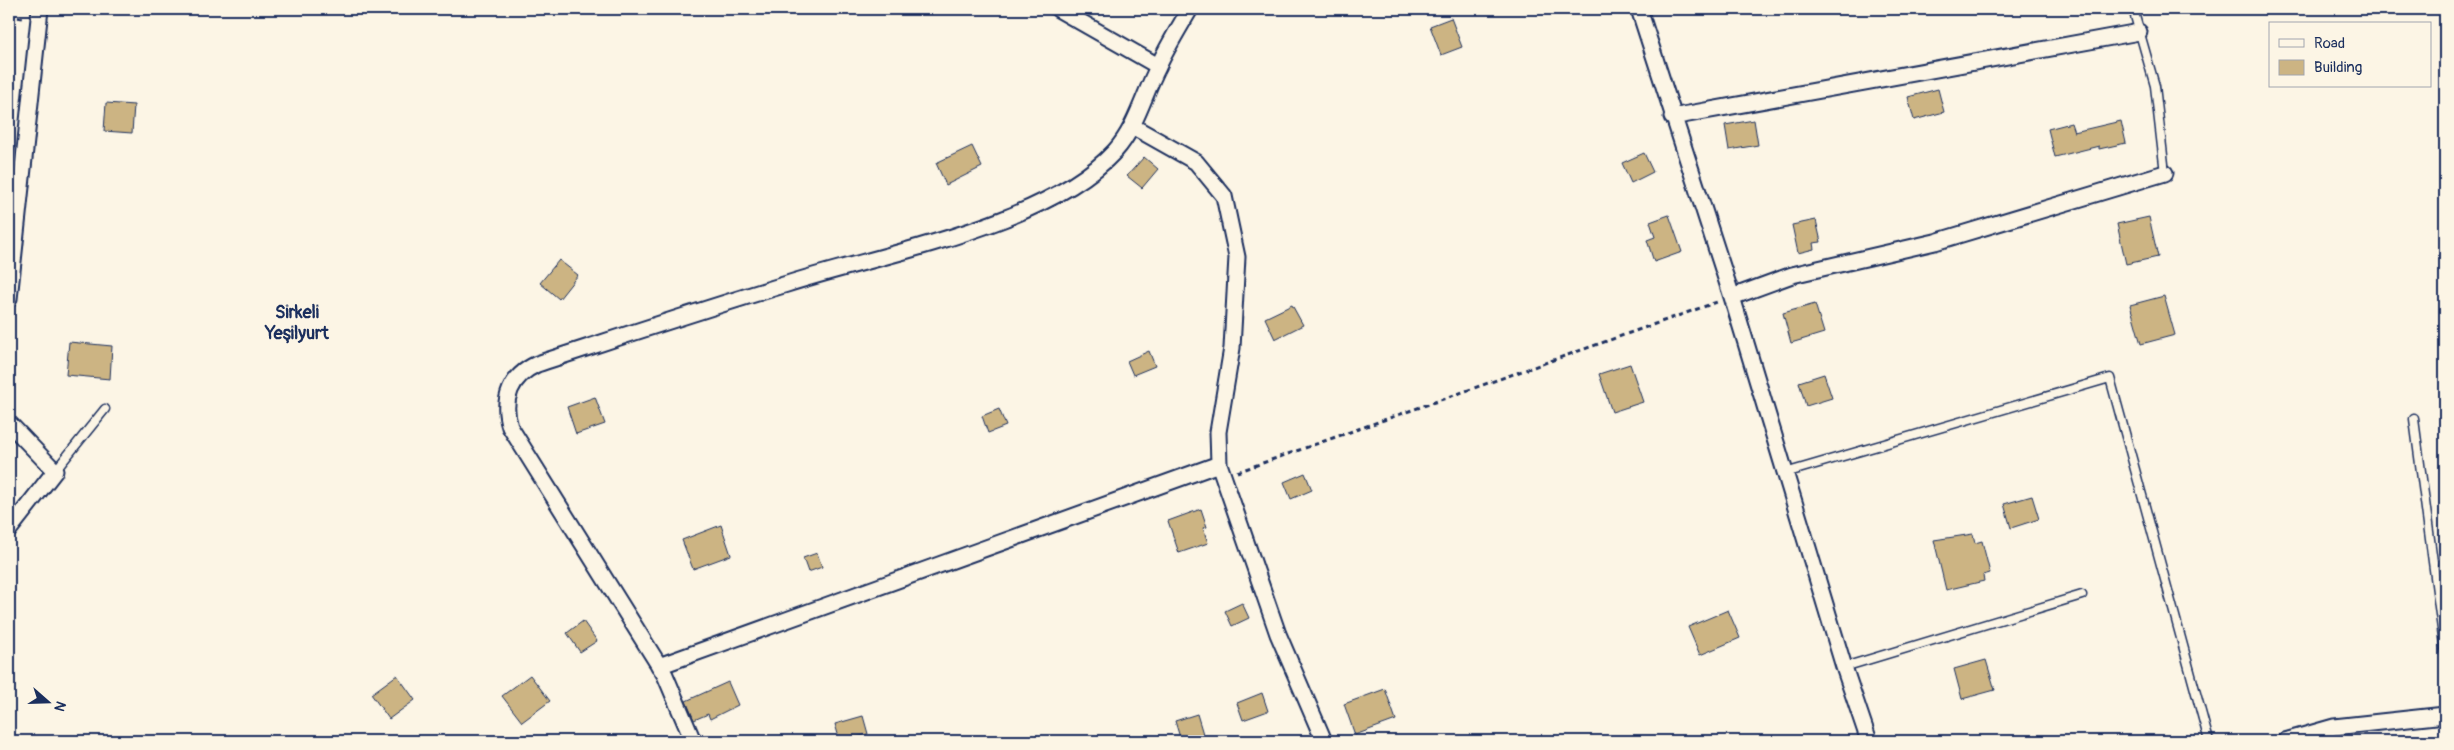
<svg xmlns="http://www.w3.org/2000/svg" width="2454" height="750" viewBox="0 0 2454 750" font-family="Pangolin,sans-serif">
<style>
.building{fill:#ccb483;stroke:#1b2f5e}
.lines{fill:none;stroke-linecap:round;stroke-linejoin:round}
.service-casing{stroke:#1b2f5e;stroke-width:11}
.minor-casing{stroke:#1b2f5e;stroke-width:19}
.path{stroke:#1b2f5e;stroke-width:3;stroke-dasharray:5 4;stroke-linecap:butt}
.service{stroke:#fcf5e5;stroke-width:8}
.minor{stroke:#fcf5e5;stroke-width:15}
.labels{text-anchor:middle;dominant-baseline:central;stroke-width:4;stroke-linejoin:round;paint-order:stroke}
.district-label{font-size:18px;font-weight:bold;fill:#1b2f5e;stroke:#fcf5e5}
</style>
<rect width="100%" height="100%" fill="#fcf5e5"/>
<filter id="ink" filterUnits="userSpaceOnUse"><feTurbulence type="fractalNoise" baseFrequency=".02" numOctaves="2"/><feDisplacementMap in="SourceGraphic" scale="10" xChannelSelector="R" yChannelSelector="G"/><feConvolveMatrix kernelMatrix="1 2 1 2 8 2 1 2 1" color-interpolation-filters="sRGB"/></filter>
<g filter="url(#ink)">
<path class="building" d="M1451 18 1462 47 1441 55 1430 26Z
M1938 89 1944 112 1914 120 1908 97Z
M106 103 134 105 132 133 104 131Z
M1754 120 1758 145 1729 150 1725 125Z
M2121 121 2126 143 2099 149V146L2055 157 2048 129 2071 123 2074 132Z
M972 146 982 167 946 185 936 163Z
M1644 153 1653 172 1631 183 1622 163Z
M1144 157 1158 169 1142 188 1127 176Z
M1669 215 1682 252 1654 262 1647 240 1655 237 1650 222Z
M2149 217 2158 257 2126 264 2117 224Z
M1816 220 1821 242 1813 243 1814 249 1798 253 1792 225Z
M559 260 578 275 559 299 540 283Z
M2164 296 2175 335 2141 344 2130 305Z
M1815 304 1824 333 1791 343 1783 313Z
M1292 305 1303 325 1275 339 1265 318Z
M69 342 112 346 110 379 66 375Z
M1149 351 1155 366 1133 375 1127 361Z
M1630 364 1643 402 1612 412 1599 374Z
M1824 374 1832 398 1806 406 1799 382Z
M595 397 605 424 576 434 567 407Z
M999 409 1006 426 988 433 982 416Z
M1305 473 1312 490 1291 499 1284 482Z
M2032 496 2039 519 2011 528 2004 504Z
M1201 509 1207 527 1203 528 1208 543 1179 553 1168 521Z
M721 525 731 555 693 569 682 540Z
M1973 534 1975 543 1982 541 1990 573 1983 575 1984 581 1946 590 1934 540Z
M817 553 822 567 808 572 803 558Z
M1242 603 1249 618 1232 626 1225 611Z
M1728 610 1740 638 1700 655 1688 627Z
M583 621 597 641 580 652 567 633Z
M1986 660 1995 690 1962 699 1954 669Z
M397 675 415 700 389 719 371 694Z
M530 675 550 701 522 722 502 696Z
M728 682 738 705 710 719 708 714 694 720 686 701Z
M1385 689 1396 720 1355 735 1344 704Z
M1262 693 1268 711 1243 720 1237 703Z
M1197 714 1203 734 1181 741 1175 721Z
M863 716 868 734 840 741 835 724Z"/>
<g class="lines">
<defs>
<path id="service" d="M2133 9 2155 86 2165 173
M2414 419 2445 652
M55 471 105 409
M1785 473 2110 378 2209 741
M1844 667 2082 595"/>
<path id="minor" d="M1058 9 1158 66
M1639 9 1732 297 1844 667 1869 741
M1672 117 2139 32
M1132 126 1196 162 1224 196 1237 257 1232 348 1218 432 1219 464 1278 634 1324 741
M1732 297 1792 275 1935 242 2165 173
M9 299 40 9
M9 423 55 471 9 530
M659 666 1219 464
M693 741 665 675 510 427C501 399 511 376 537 364 620 337 704 309 787 284 884 253 1046 226 1115 151 1136 128 1144 94 1158 67 1167 47 1179 28 1190 9
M2285 741 2334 727 2445 715"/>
</defs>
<use href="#service" class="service-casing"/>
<use href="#minor" class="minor-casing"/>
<path class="path" d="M9 16 23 18
M1237 472 1717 302"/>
<use href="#service" class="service"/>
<use href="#minor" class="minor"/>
</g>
</g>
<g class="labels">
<g class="district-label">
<text x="297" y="312">Sirkeli<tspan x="297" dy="21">Yeşilyurt</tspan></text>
</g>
</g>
<rect width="2454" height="750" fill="none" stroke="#fcf5e5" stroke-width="30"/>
<rect x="15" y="15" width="2424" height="720" fill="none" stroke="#1b2f5e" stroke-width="2" filter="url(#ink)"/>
<rect x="2269" y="22" width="162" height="65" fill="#fcf5e5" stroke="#a2a6af"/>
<rect x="2279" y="39" width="25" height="8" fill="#fcf5e5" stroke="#a2a6af"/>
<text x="2314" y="48" font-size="15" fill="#1b2f5e">Road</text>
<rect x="2279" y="60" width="25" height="15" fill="#ccb483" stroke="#a2a6af"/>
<text x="2314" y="72" font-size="15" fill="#1b2f5e">Building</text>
<g transform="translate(48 702) rotate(110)" stroke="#fcf5e5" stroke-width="4" paint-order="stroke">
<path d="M0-4L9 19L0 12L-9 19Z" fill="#1b2f5e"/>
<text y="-8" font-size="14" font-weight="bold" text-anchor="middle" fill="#1b2f5e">N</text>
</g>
</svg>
